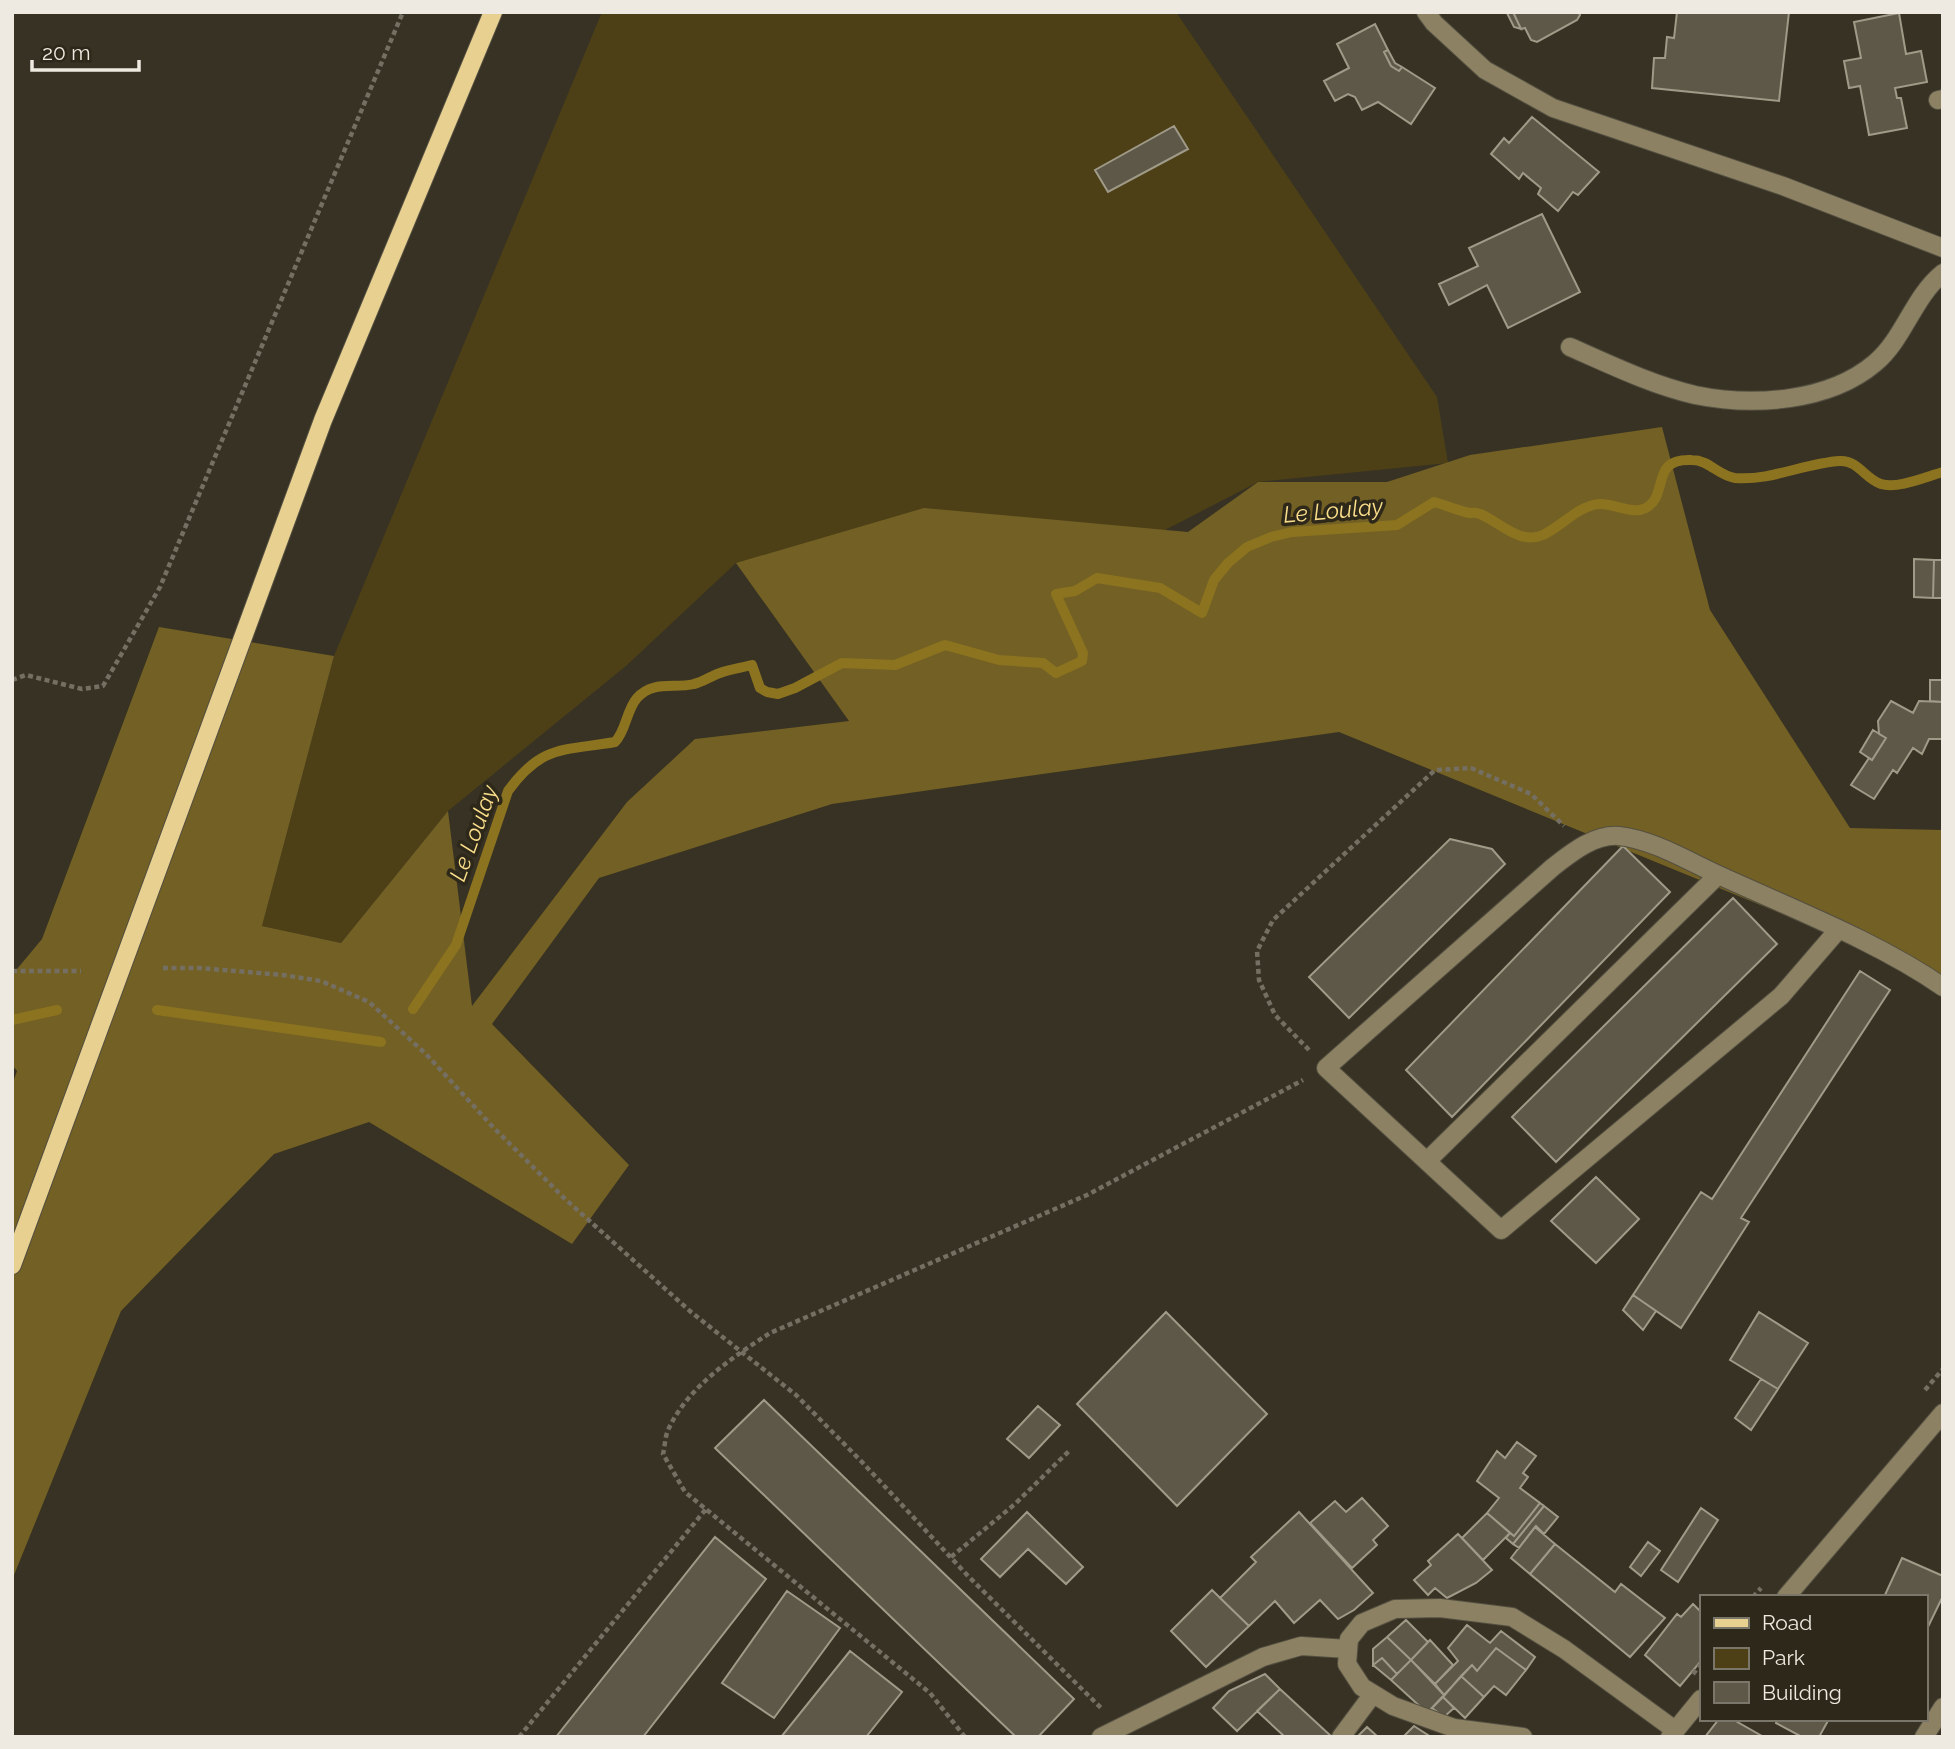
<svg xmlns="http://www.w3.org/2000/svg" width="1955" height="1749" viewBox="0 0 1955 1749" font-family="Raleway,sans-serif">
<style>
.green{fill:#4d4017}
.forest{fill:#736024}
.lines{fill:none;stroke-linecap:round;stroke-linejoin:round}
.stream{stroke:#8c7320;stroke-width:10}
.building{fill:#5d5848;stroke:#a09a88;stroke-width:2}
.minor-casing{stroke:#544f41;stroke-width:20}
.major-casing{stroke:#544f41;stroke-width:20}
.path{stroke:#746f62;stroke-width:4.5;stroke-dasharray:5 3.5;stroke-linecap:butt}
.minor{stroke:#8c8263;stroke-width:18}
.major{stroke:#e8d190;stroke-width:18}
.labels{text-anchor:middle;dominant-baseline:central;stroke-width:7;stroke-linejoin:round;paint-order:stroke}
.water-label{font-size:23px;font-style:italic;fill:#fade8b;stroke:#2d2819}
</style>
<rect width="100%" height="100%" fill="#373223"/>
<path class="green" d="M602 12H1176L1437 397 1448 463 1258 482 1165 530 736 563 626 666 448 811 341 943 262 926 334 656Z"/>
<path class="forest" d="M1662 427 1710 610 1850 828 1943 830V980L1339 732 832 804 599 878 492 1024 629 1165 572 1244 369 1122 274 1154 121 1311 12 1580V1085L17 1071 12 1065V975L42 939 159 627 334 656 262 926 341 943 448 811 472 1006 627 802 695 739 849 721 736 563 924 508 1188 532 1258 482H1387L1470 455Z"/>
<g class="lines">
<path class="stream" d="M413 1009 456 945 508 791C542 744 564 751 615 742 626 731 626 711 637 698 653 680 674 689 694 684 703 682 711 676 720 673 730 669 741 668 752 665L760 688 767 692 778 694 795 688 842 663 895 665 945 645 999 660 1043 663 1056 673 1082 661 1083 653 1056 594 1075 591 1097 578 1160 588 1202 613 1214 580 1228 563 1247 547 1271 537 1292 532 1397 525 1434 502C1446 505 1458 511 1470 513 1475 513 1475 512 1480 514 1500 522 1519 545 1543 535 1562 526 1578 506 1599 504 1614 503 1632 515 1646 508 1670 494 1649 458 1692 460 1709 460 1719 476 1735 478 1771 481 1805 463 1840 461 1858 460 1865 479 1881 484 1898 489 1925 477 1943 472
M157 1010 381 1042
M12 1020 57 1010"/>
</g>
<path class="building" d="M1513 12 1521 29 1514 27 1507 13Z
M1513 12H1578L1580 15 1577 20 1537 42 1531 40 1525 28 1521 29Z
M1677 12H1789L1779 101 1652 88 1654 58H1665L1667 37 1674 38Z
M1899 13 1906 54 1921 51 1927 82 1895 88 1897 98H1901L1907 128 1869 135 1860 86 1849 88 1844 61 1861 58 1854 22Z
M1375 24 1388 50 1384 52 1391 66 1399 71 1402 67 1435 88 1411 124 1378 102 1362 110 1355 97 1348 94 1335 101 1324 81 1349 68 1337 44Z
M1388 50 1395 63 1402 67 1399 71 1391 66 1384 52Z
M1532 117 1599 172 1578 195 1573 192 1558 211 1538 194 1541 188 1523 173 1519 179 1491 154 1504 138 1509 143Z
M1174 126 1188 149 1108 192 1095 170Z
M1542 214 1580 292 1508 328 1487 285 1449 305 1439 284 1478 266 1469 248Z
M1914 559 1934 560 1933 598 1914 597Z
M1934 560H1943V598H1933Z
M1930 680H1943V702L1930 701Z
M1891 701 1913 713 1919 701 1943 702V739H1929L1922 754 1913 748 1897 773 1893 770 1874 799 1851 785 1869 758 1872 760 1886 738 1879 734 1878 721Z
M1873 730 1886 738 1872 760 1860 752Z
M1450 839 1492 849 1505 864 1349 1018 1309 977Z
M1623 846 1670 892 1452 1117 1406 1070Z
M1733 898 1777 944 1556 1162 1512 1117Z
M1860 971 1890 990 1741 1218 1749 1222 1681 1328 1633 1295 1701 1192 1712 1199Z
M1596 1177 1639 1219 1596 1263 1551 1221Z
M1633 1295 1656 1311 1643 1330 1623 1310Z
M1166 1312 1267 1414 1177 1506 1077 1404Z
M1759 1312 1808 1343 1778 1389 1730 1360Z
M1761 1379 1778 1389 1751 1430 1735 1418Z
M764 1400 1074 1699 1038 1737H1016L715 1448Z
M1038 1406 1060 1425 1029 1458 1007 1439Z
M1517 1442 1536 1456 1523 1473 1528 1477 1520 1488 1540 1503 1514 1536 1487 1513 1499 1498 1477 1481 1497 1451 1505 1458Z
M1362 1498 1388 1526 1373 1540 1377 1545 1352 1568 1310 1523 1335 1501 1346 1512Z
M1540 1503 1544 1506 1513 1544 1506 1538 1510 1533 1514 1536Z
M1544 1506 1558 1517 1544 1534 1536 1526 1519 1548 1513 1544Z
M1701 1508 1718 1520 1678 1582 1661 1570Z
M1027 1512 1083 1567 1066 1584 1028 1549 1000 1577 981 1559Z
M1299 1512 1373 1593 1354 1610 1338 1619 1320 1600 1294 1623 1275 1601 1249 1626 1220 1598 1256 1562 1251 1557Z
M1487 1513 1510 1533 1483 1560 1462 1538Z
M1535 1527 1555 1544 1530 1574 1511 1558Z
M1458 1534 1492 1570 1476 1583 1447 1598 1435 1588 1428 1595 1414 1580 1431 1565 1428 1561Z
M715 1537 766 1579 643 1737H556Z
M1648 1542 1660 1551 1641 1576 1630 1567Z
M1555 1544 1615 1592 1621 1584 1665 1618 1630 1657 1530 1574Z
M1902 1558 1943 1576V1596L1925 1633V1597H1884Z
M1212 1590 1249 1626 1206 1667 1171 1631Z
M787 1591 840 1628 774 1718 722 1683Z
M1693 1604 1701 1612V1661L1680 1686 1645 1655 1677 1614 1681 1617Z
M1406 1620 1428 1642 1411 1660 1387 1637Z
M1467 1625 1490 1643 1501 1631 1535 1657 1526 1670 1496 1648 1477 1671 1472 1665 1444 1695 1435 1684 1458 1661 1448 1648Z
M1387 1637 1411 1660 1397 1674 1382 1658 1373 1665V1649Z
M1430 1640 1453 1665 1435 1684 1411 1660Z
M1496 1648 1526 1670 1506 1695 1494 1686 1484 1697 1461 1676 1472 1665 1477 1671Z
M850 1651 902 1692 866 1737H781Z
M1382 1658 1397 1674 1391 1680 1373 1665Z
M1411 1660 1444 1695 1429 1711H1425L1391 1680Z
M1265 1674 1280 1689 1237 1731 1213 1708 1229 1691Z
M1461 1676 1484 1697 1465 1718 1443 1697Z
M1280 1689 1332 1737H1285L1257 1711Z
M1443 1697 1454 1708 1444 1717 1432 1708Z
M1719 1719H1732L1762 1736 1705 1737Z
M1778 1719H1829L1819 1737H1802L1776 1723Z
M1414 1726 1431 1737H1403Z
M1367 1727 1378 1737H1357Z"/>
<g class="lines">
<defs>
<path id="minor" d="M1426 12 1434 23 1485 70 1553 108 1783 186 1943 248
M1938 100 1943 99
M1570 347C1611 365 1652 385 1695 395 1753 407 1829 402 1875 363 1904 339 1913 297 1943 273
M1838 930 1781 996 1501 1230 1326 1068 1553 867C1571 853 1594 834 1619 836 1655 840 1691 863 1723 877 1795 910 1878 942 1943 987
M1427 1161 1718 875
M1786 1597 1943 1413
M1101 1737 1263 1657 1301 1646 1348 1649
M1341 1737 1373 1694
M1523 1737 1454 1728 1393 1706 1362 1687 1347 1664 1349 1639 1362 1623 1395 1609 1440 1608 1512 1617 1564 1649 1675 1730
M1670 1737 1701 1699
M1924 1737 1943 1707"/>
<path id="major" d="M12 1265 323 420 493 12"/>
</defs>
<use href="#minor" class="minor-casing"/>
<use href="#major" class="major-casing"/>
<path class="path" d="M12 680 26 675 82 689 103 686 160 587 403 12
M163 968H199L283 975 321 981 369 1002 426 1054 492 1126 564 1198 691 1312 796 1395 862 1462 968 1576 1102 1709
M12 971H81
M1309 1050 1275 1015 1259 980 1257 951 1273 920 1435 770 1471 768 1531 794 1564 826
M1925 1390 1943 1369
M951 1557 1015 1504 1069 1451
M1753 1597 1761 1588
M1693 1674 1701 1664
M519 1737 706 1509
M965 1737 930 1693 685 1492 663 1454C665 1446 665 1435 669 1428 689 1386 733 1357 770 1333L1087 1195 1303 1080"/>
<use href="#minor" class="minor"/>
<use href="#major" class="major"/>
</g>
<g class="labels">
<g class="water-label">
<text transform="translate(1333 510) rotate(-5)">Le Loulay</text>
<text transform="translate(473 833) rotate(-70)">Le Loulay</text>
</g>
</g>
<rect width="1955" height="1749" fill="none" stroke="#eeeae1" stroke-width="28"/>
<rect x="1700" y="1595" width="228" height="126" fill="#2d2819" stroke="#7a7669" stroke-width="2"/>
<rect x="1714" y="1618" width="35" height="10" fill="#e8d190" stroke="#7a7669" stroke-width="2"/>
<text x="1762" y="1630" font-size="21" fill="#eeeae1">Road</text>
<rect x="1714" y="1648" width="35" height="21" fill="#4d4017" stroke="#7a7669" stroke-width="2"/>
<text x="1762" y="1665" font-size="21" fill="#eeeae1">Park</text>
<rect x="1714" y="1682" width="35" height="21" fill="#5d5848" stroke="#7a7669" stroke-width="2"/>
<text x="1762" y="1700" font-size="21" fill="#eeeae1">Building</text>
<path d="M32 60v10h107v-10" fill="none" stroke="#eeeae1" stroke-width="3.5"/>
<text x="42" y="60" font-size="21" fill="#eeeae1" stroke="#2d2819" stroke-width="5" paint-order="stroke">20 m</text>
</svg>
